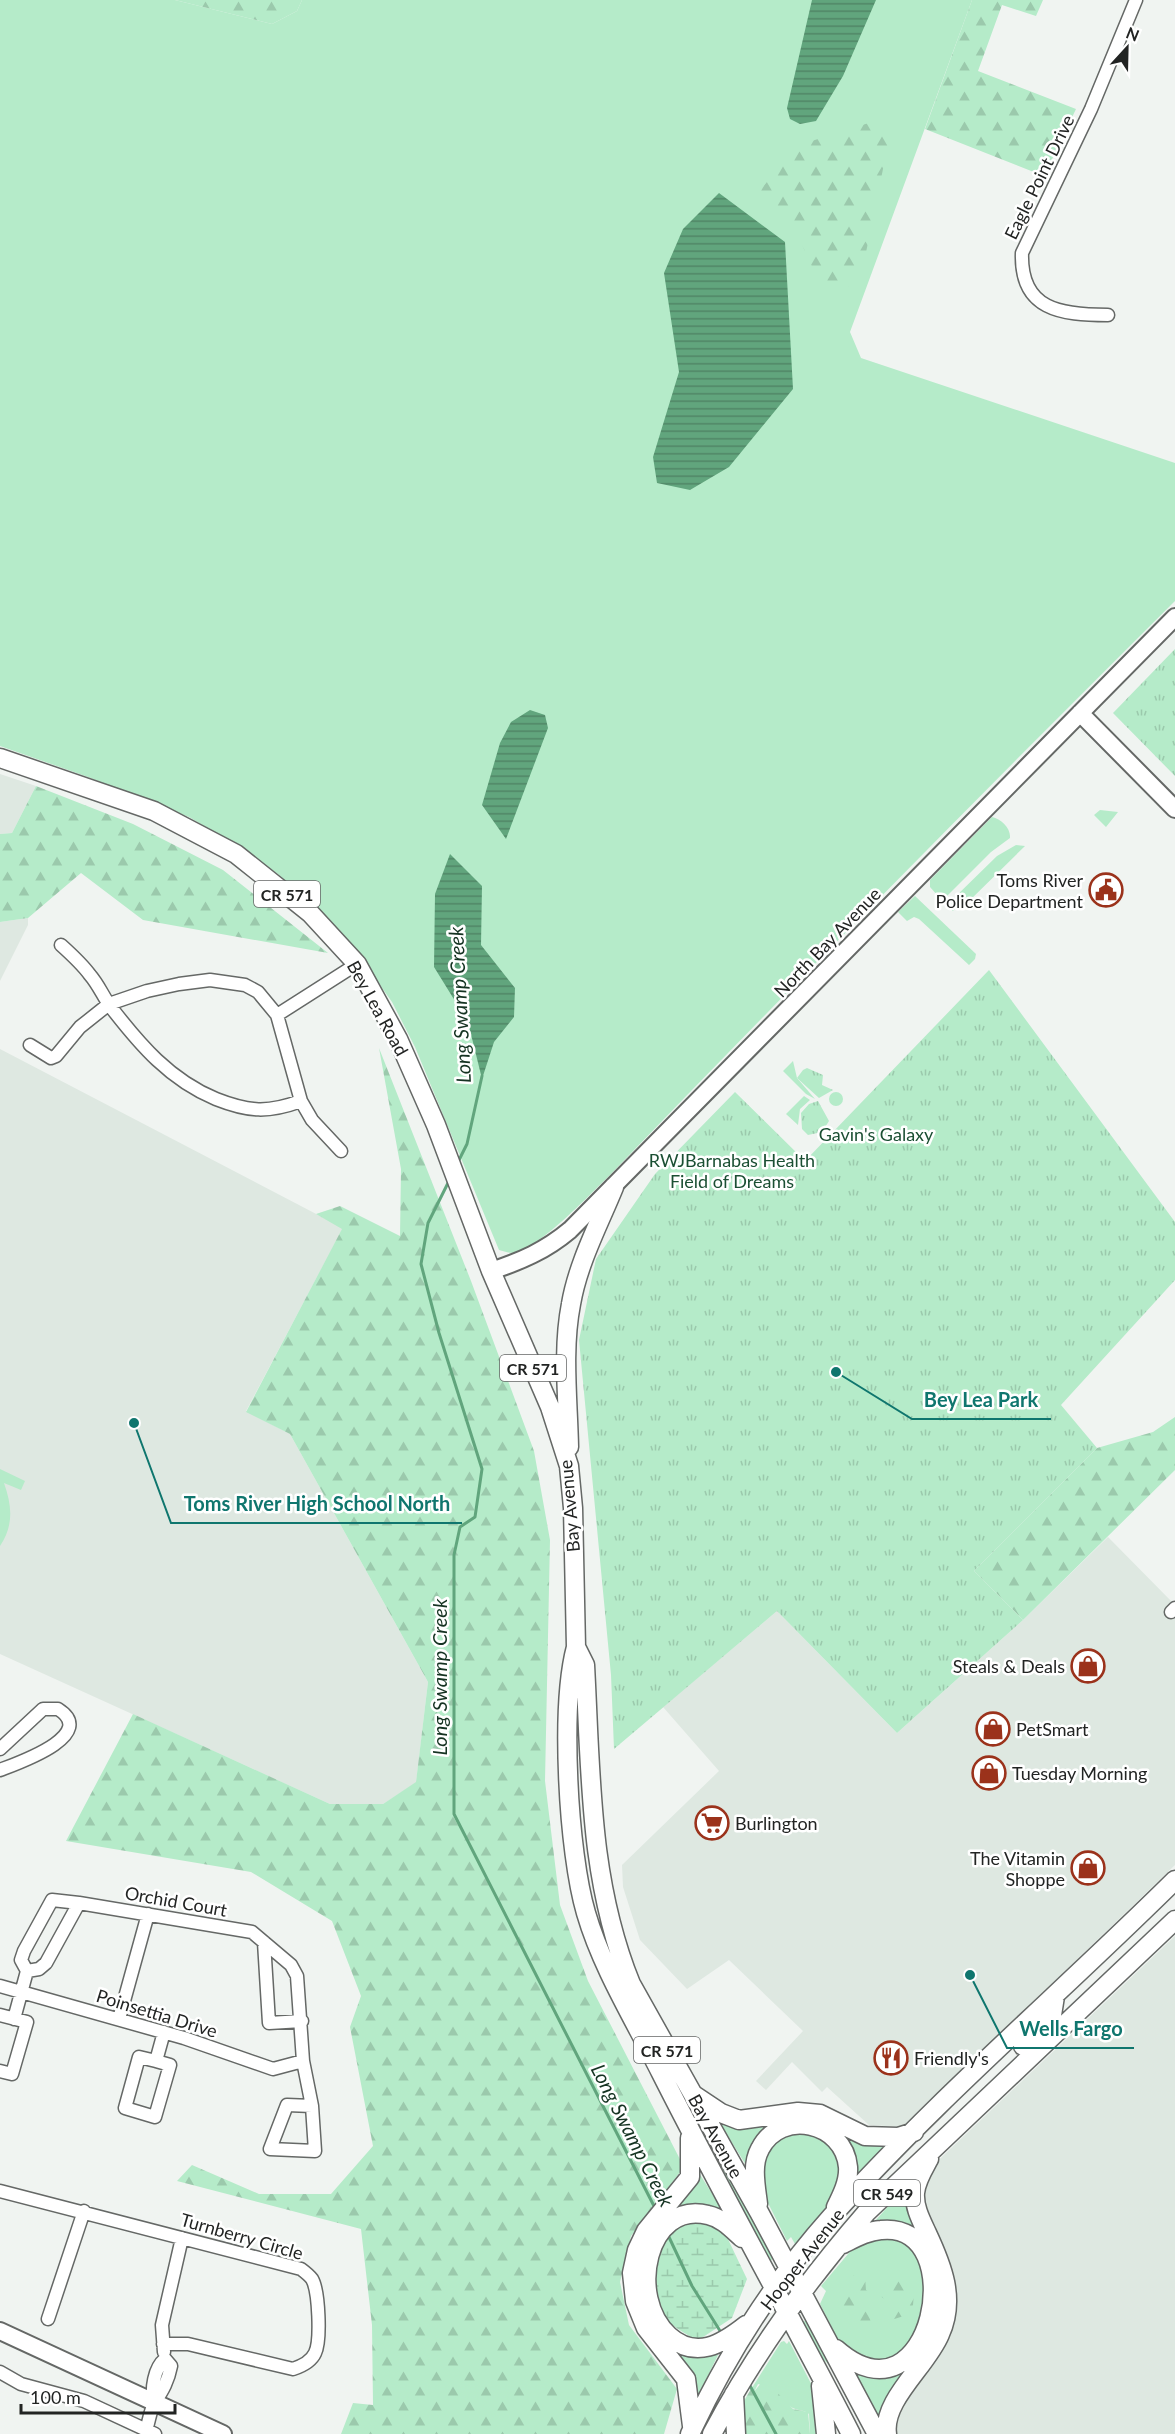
<svg xmlns="http://www.w3.org/2000/svg" width="1175" height="2434" viewBox="0 0 1175 2434" font-family="Lato,sans-serif">
<style>
.built{fill:#dee8e1}
.grass{fill:#b5ebc9}
.forest{fill:url(#forest-firs)}
.wetland{fill:url(#wetland-marsh)}
.park{fill:url(#park-tufts)}
.water{fill:url(#water-rules)}
.lines{fill:none;stroke-linecap:round;stroke-linejoin:round}
.stream{stroke:#61a57d;stroke-width:3}
.street-casing{stroke:#656866;stroke-width:15}
.secondary-casing{stroke:#656866;stroke-width:20}
.primary-casing{stroke:#656866;stroke-width:21}
.street{stroke:#fff;stroke-width:12}
.secondary{stroke:#fff;stroke-width:16}
.primary{stroke:#fff;stroke-width:18}
.labels{text-anchor:middle;dominant-baseline:central;stroke-width:5;stroke-linejoin:round;paint-order:stroke}
.shield{fill:#fff;stroke:#646665;stroke-width:1.5}
.shield-label{font-size:16px;font-weight:bold;fill:#222423}
.street-label{font-size:18px;fill:#222423;stroke:#fff}
.poi-label{font-size:18px;fill:#222423;stroke:#fff;text-anchor:start}
.park-label{font-size:18px;fill:#1b4f33;stroke:#fff}
.water-label{font-size:20px;font-style:italic;fill:#153322;stroke:#fff}
.leader{fill:none;stroke:#0f766e;stroke-width:2}
.callout-dot{fill:#0f766e;stroke:#fff;stroke-width:2}
.callout-label{font-size:20px;text-anchor:middle;font-weight:bold;fill:#0f766e;stroke:#fff;stroke-width:5;stroke-linejoin:round;paint-order:stroke}
</style>
<defs>
<pattern id="forest-firs" width="22" height="20" patternUnits="userSpaceOnUse" patternTransform="scale(1.5)"><rect width="22" height="20" fill="#b5ebc9"/><path d="M5 1l3.5 6h-7zM16 11l3.5 6h-7z" fill="#9bc9ac"/></pattern>
<pattern id="wetland-marsh" width="20" height="14" patternUnits="userSpaceOnUse" patternTransform="scale(1.5)"><rect width="20" height="14" fill="#b5ebc9"/><path d="M1 5h8M5 5V1M11 12h8M15 12V8" fill="none" stroke="#9bc9ac"/></pattern>
<pattern id="park-tufts" width="24" height="20" patternUnits="userSpaceOnUse" patternTransform="scale(1.5)"><rect width="24" height="20" fill="#b5ebc9"/><path d="M3 7l-1-3M5 7V3M7 7l1-3M15 17l-1-3M17 17v-4M19 17l1-3" fill="none" stroke="#9bc9ac"/></pattern>
<pattern id="water-rules" width="6" height="5" patternUnits="userSpaceOnUse" patternTransform="scale(1.5)"><rect width="6" height="5" fill="#61a57d"/><path d="M0 2.5h6" fill="none" stroke="#508666"/></pattern>
</defs>
<rect width="100%" height="100%" fill="#f0f4f1"/>
<path class="built" d="M0 774 36 786 12 833 0 834Z
M28 918V925L0 981V922Z
M0 1049 343 1228 246 1411 290 1434 428 1682 416 1783 383 1804H330L0 1654Z
M1108 1537 1175 1605V1865L903 2127 869 2125 827 2087 822 2092 792 2062 766 2090 756 2081 803 2031 729 1960 687 1989 640 1940 623 1887 622 1865 719 1771 663 1707 777 1611 897 1733 1023 1620Z
M1175 1936V2434H891L926 2172Z"/>
<path class="grass" d="M0 0H175L272 24 297 11 302 0H972L850 332 861 358 1175 463V601C984 791 795 983 608 1177 589 1195 537 1251 512 1253 508 1253 503 1251 499 1250L415 1047 392 1002 362 960 316 908 278 874 240 847 189 817 88 777 0 746Z
M1100 810 1118 812 1106 827 1094 815Z
M992 817C1001 819 1011 828 1010 838L991 852 947 896H938L930 887V880Z
M1016 845 1025 846 965 905 952 911 951 901 997 856Z
M915 896 976 954 975 959 969 965 919 919 914 917 907 921 898 912Z
M793 1061 797 1078 815 1099 806 1094 783 1071Z
M804 1096 810 1100 800 1109 798 1125 786 1114Z
M0 1469 25 1481 21 1490 4 1483C12 1506 14 1525 0 1546Z
M668 2065 775 2256 769 2263 666 2066Z
M714 2114 783 2120 746 2165Z
M836 2128 866 2142 885 2147 852 2183Z
M793 2130 830 2141 844 2169 835 2197 795 2244 791 2237 787 2241 762 2191 765 2151Z
M699 2173 727 2217 668 2218Z
M912 2179 926 2243 899 2225 876 2220Z
M896 2237 914 2250 929 2291 913 2345 879 2365 839 2342 820 2304 826 2291 821 2286 859 2241Z
M806 2319 834 2369 816 2353 801 2326Z
M664 2339 709 2354 718 2355 697 2398Z
M784 2341 787 2344 789 2341 818 2397 820 2434H810L809 2414C803 2409 797 2411 791 2407 775 2396 779 2391 758 2384L754 2392 750 2391 781 2342Z
M913 2361 881 2415H878L849 2367C879 2378 887 2378 913 2361Z"/>
<path class="forest" d="M175 0H302L297 11 272 24Z
M972 0H1043L1036 16 1002 5 978 71 1076 109 1044 176 925 129Z
M894 115 861 277 828 302 795 229 753 198 799 145Z
M36 786 133 824 223 870 328 953 143 920 81 873 28 918 0 922V834L12 833Z
M379 1048 471 1281 534 1451 550 1540 545 1781 560 1905 588 1981 684 2167 631 2236 620 2282 629 2325 677 2389 664 2434H341L353 2403 373 2405 372 2325 361 2229 177 2181 192 2165 259 2194H331L373 2146 350 2027 361 1996 332 1921 251 1872 66 1841 133 1714 330 1804H383L416 1782 428 1682 290 1434 246 1412 342 1229 316 1214 340 1206 400 1236 401 1169Z
M1175 1417V1470L1023 1620 974 1571 1097 1448 1153 1432Z
M901 2272 909 2275 908 2287 914 2292 913 2305 907 2315 888 2321 883 2315 891 2305 877 2293 875 2286 879 2281Z
M857 2274 865 2276 866 2290 878 2298 868 2312 871 2322 863 2328C844 2327 837 2311 847 2296L845 2289 853 2281V2276Z
M761 2383H768L793 2409 808 2412 810 2434H739L741 2406 751 2389 753 2393Z"/>
<path class="wetland" d="M706 2222 726 2235 747 2279 732 2318 697 2341C689 2335 678 2330 670 2323 647 2301 651 2238 683 2226 690 2223 699 2223 706 2222Z"/>
<path class="park" d="M1175 649V776L1113 713Z
M989 970 1175 1222V1280L1061 1405 1097 1448 974 1571 1023 1620 897 1733 777 1611 614 1749 611 1675 579 1340 596 1259 655 1174 735 1092 805 1161Z
M807 1068 823 1075 822 1085 833 1090 819 1098 797 1078 803 1070Z
M829 1099a7 7 0 1 1 14 0a7 7 0 1 1-14 0Z
M818 1101 829 1121 822 1132 808 1135 802 1129 801 1113 809 1104Z"/>
<path class="water" d="M812 0H876L843 76 816 121 800 124 790 119 787 108Z
M719 193 785 242 793 389 729 467 690 490 657 483 653 457 679 372 664 273 683 229Z
M530 710 545 715 548 728 506 839 482 805 500 743 511 722Z
M450 854 482 886 481 945 515 988 514 1017 494 1042 482 1079 468 1022 434 967 435 894Z"/>
<g class="lines">
<path class="stream" d="M458 1162 467 1144 482 1076
M449 1181 428 1223 421 1264 439 1333 482 1469 475 1517 460 1527 454 1555V1814L656 2210
M668 2235 692 2286 722 2334
M748 2382 776 2434"/>
<defs>
<path id="street" d="M1108 315C1061 315 1020 310 1022 253L1091 109 1136 0
M61 945C71 954 82 964 90 975 98 984 103 996 110 1006 140 1045 170 1080 216 1099 249 1112 268 1113 301 1101
M277 1015 357 964
M30 1045 51 1058 56 1056 80 1027 109 1004 147 991 179 984 210 980 245 985 258 992 277 1015 301 1101 312 1120 341 1151
M1171 1612 1175 1608
M0 1749 43 1709H58C99 1735 18 1763 0 1770
M264 1942 269 2023 302 2021
M27 1971 21 1960 24 1951 52 1900 79 1903
M0 1986 184 2038 273 2069 303 2061
M0 2015 27 2022 12 2074 0 2071
M14 2019 27 1971 39 1969 46 1963 79 1903 252 1932 291 1965 297 1976 303 2061 312 2106 287 2105 270 2149 315 2151 312 2106
M119 2019 148 1914
M156 2061 139 2057 125 2108 155 2117 170 2065 156 2061 164 2032
M0 2191 301 2269C305 2272 309 2275 312 2279 319 2291 321 2341 315 2353 311 2362 302 2366 293 2369L188 2344H163
M48 2319 84 2211
M164 2352 162 2325 182 2238
M0 2372 21 2384 84 2401 155 2434
M146 2430C149 2422 150 2410 155 2402 163 2390 168 2381 171 2366L165 2359C154 2368 151 2389 154 2402"/>
<path id="secondary" d="M1080 713 1175 809
M491 1271C521 1261 545 1251 570 1230L1175 617
M0 2331 223 2434"/>
<path id="primary" d="M0 758 154 811 236 854 310 913 357 964 398 1039 436 1125 491 1271 550 1407 569 1466 573 1508 576 1647C560 1707 568 1852 586 1913 602 1968 635 2021 661 2073 722 2194 789 2313 851 2434
M569 1447C568 1400 562 1350 571 1304 578 1263 599 1224 614 1187
M576 1647 585 1665C591 1775 589 1881 631 1984L759 2212 877 2434
M1023 2046 1052 2015 1055 1996
M694 2095 721 2113 739 2120 798 2112 820 2114 865 2136 898 2137 914 2132
M690 2138V2177L646 2231 637 2250 632 2273 635 2301 646 2328 686 2379 692 2426
M758 2204C756 2187 751 2165 760 2149 781 2108 844 2122 848 2167 849 2181 842 2195 836 2207
M742 2238C732 2229 722 2218 708 2215 647 2200 626 2297 669 2336 696 2360 722 2344 746 2325
M836 2349C933 2434 973 2220 881 2230 867 2231 855 2238 843 2244
M821 2386 826 2434
M734 2394 736 2434
M690 2434C726 2357 774 2281 831 2217 938 2098 1061 1993 1175 1880
M712 2434C754 2354 807 2281 866 2213L1175 1920
M887 2434C882 2400 927 2366 940 2334 956 2299 942 2265 927 2233 921 2220 914 2207 915 2193 916 2181 923 2170 929 2159"/>
</defs>
<use href="#street" class="street-casing"/>
<use href="#secondary" class="secondary-casing"/>
<use href="#primary" class="primary-casing"/>
<use href="#street" class="street"/>
<use href="#secondary" class="secondary"/>
<use href="#primary" class="primary"/>
</g>
<defs>
<symbol id="civic-ring" viewBox="-11 -11 22 22"><circle r="9.5" fill="#fff" stroke="#9b321b" stroke-width="1.5"/><path d="M-.6-6.5H3V-4.5H.6V-3L4-1V1h2V6H-6V1h2V-1L-.6-3ZM-1.2 2.5V6h2.4V2.5Z" fill="#9b321b"/></symbol>
<symbol id="shop-ring" viewBox="-11 -11 22 22"><circle r="9.5" fill="#fff" stroke="#9b321b" stroke-width="1.5"/><path d="M-5-2.5h2.3a2.7 3.5 0 0 1 5.4 0H5L5.5 6h-11ZM-1.5-2.5h3a1.5 2.3 0 0 0-3 0Z" fill="#9b321b"/></symbol>
<symbol id="supermarket-ring" viewBox="-11 -11 22 22"><circle r="9.5" fill="#fff" stroke="#9b321b" stroke-width="1.5"/><path d="M-6-5.5h2.5l.6 2H6L4.5 2H-2.5L-4.4-4H-6ZM-1.5 3.2a1.3 1.3 0 1 0 .1 0ZM3 3.2a1.3 1.3 0 1 0 .1 0Z" fill="#9b321b"/></symbol>
<symbol id="restaurant-ring" viewBox="-11 -11 22 22"><circle r="9.5" fill="#fff" stroke="#9b321b" stroke-width="1.5"/><path d="M-5-6h1v4h1v-4h1v4h1v-4h1v5L-1.5 .5V6h-2V.5L-5-1ZM5-6V6H3V1.5H1.5Q1.5-4 5-6Z" fill="#9b321b"/></symbol>
</defs>
<g fill-rule="evenodd">
<use href="#civic-ring" x="1087" y="871" width="38" height="38"/>
<use href="#shop-ring" x="1069" y="1647" width="38" height="38"/>
<use href="#shop-ring" x="974" y="1710" width="38" height="38"/>
<use href="#shop-ring" x="970" y="1754" width="38" height="38"/>
<use href="#supermarket-ring" x="693" y="1804" width="38" height="38"/>
<use href="#shop-ring" x="1069" y="1849" width="38" height="38"/>
<use href="#restaurant-ring" x="872" y="2039" width="38" height="38"/>
</g>
<g class="labels">
<g class="shield">
<rect x="254" y="881" width="66" height="26" rx="4.5"/>
<rect x="500" y="1355" width="66" height="26" rx="4.5"/>
<rect x="634" y="2037" width="66" height="26" rx="4.5"/>
<rect x="854" y="2180" width="66" height="26" rx="4.5"/>
</g>
<g class="shield-label">
<text x="287" y="894">CR 571</text>
<text x="533" y="1368">CR 571</text>
<text x="667" y="2050">CR 571</text>
<text x="887" y="2193">CR 549</text>
</g>
<g class="street-label">
<text transform="translate(1039 177) rotate(-64)">Eagle Point Drive</text>
<text transform="translate(827 942) rotate(-46)">North Bay Avenue</text>
<text transform="translate(378 1008) rotate(61)">Bey Lea Road</text>
<text transform="translate(569 1506) rotate(-95)">Bay Avenue</text>
<text transform="translate(176 1901) rotate(10)">Orchid Court</text>
<text transform="translate(157 2013) rotate(17)">Poinsettia Drive</text>
<text transform="translate(716 2136) rotate(61)">Bay Avenue</text>
<text transform="translate(242 2236) rotate(16)">Turnberry Circle</text>
<text transform="translate(802 2259) rotate(-52)">Hooper Avenue</text>
</g>
<g class="poi-label">
<text x="1083" y="880" text-anchor="end">Toms River<tspan x="1083" dy="21">Police Department</tspan></text>
<text x="1065" y="1666" text-anchor="end">Steals &amp; Deals</text>
<text x="1016" y="1729">PetSmart</text>
<text x="1012" y="1773">Tuesday Morning</text>
<text x="735" y="1823">Burlington</text>
<text x="1065" y="1858" text-anchor="end">The Vitamin<tspan x="1065" dy="21">Shoppe</tspan></text>
<text x="914" y="2058">Friendly's</text>
</g>
<g class="park-label">
<text x="876" y="1134">Gavin's Galaxy</text>
<text x="732" y="1160">RWJBarnabas Health<tspan x="732" dy="21">Field of Dreams</tspan></text>
</g>
<g class="water-label">
<text transform="translate(459 1005) rotate(-93)">Long Swamp Creek</text>
<text transform="translate(439 1677) rotate(-90)">Long Swamp Creek</text>
<text transform="translate(633 2135) rotate(63)">Long Swamp Creek</text>
</g>
</g>
<path class="leader" d="M836 1372L912 1419H1051M134 1423L171 1523H462M970 1975L1007 2048H1134"/>
<g class="callout-dot">
<circle cx="836" cy="1372" r="6"/>
<circle cx="134" cy="1423" r="6"/>
<circle cx="970" cy="1975" r="6"/>
</g>
<g class="callout-label">
<text x="981" y="1407">Bey Lea Park</text>
<text x="317" y="1511">Toms River High School North</text>
<text x="1071" y="2036">Wells Fargo</text>
</g>
<g transform="translate(1127 48) rotate(22)" stroke="#ffffff" stroke-width="4.5" paint-order="stroke">
<path d="M0-4.5L10 22L0 15L-10 22Z" fill="#222423"/>
<text y="-9" font-size="16" font-weight="bold" text-anchor="middle" fill="#222423">N</text>
</g>
<path d="M21 2404v9h154v-9" fill="none" stroke="#222423" stroke-width="3"/>
<text x="30" y="2404" font-size="18" fill="#222423" stroke="#ffffff" stroke-width="4.5" paint-order="stroke">100 m</text>
</svg>
